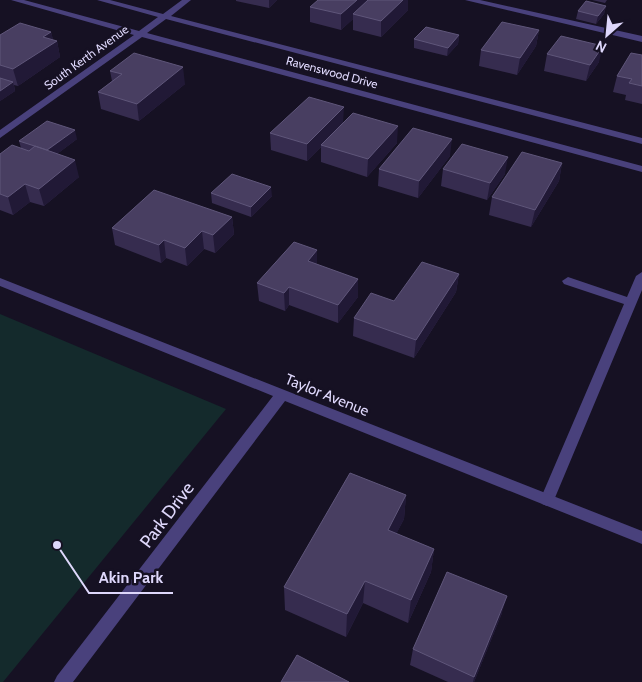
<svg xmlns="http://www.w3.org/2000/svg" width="642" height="682" viewBox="0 0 642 682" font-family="Cabin,sans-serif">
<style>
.green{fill:#142a2c}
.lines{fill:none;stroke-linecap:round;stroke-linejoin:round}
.lane{fill:#49417c;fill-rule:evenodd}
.street{fill:#49417c;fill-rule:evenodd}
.wall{fill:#362c4f}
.shaded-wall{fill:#211936}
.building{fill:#483e61;stroke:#5f567a}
.labels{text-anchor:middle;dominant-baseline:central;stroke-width:5;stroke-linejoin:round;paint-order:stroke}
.far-street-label{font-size:12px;fill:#ded7fb;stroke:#161123}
.street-label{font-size:15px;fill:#ded7fb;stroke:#161123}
.near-street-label{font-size:18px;fill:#ded7fb;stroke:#161123}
.leader{fill:none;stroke:#ded7fb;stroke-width:2}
.callout-dot{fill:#ded7fb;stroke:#161123;stroke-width:2}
.callout-label{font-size:16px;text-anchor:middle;font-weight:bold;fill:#ded7fb;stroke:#161123;stroke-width:5;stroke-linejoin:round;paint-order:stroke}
</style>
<rect width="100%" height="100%" fill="#161123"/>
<path class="green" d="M0 314 226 409 3 682H0Z"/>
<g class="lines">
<path class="lane" d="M465 0H480L642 36V42Z
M642 272V290L554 500 552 504 547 506 542 504 540 500 624 304 564 284 562 281 568 277 627 297 636 276Z"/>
<path class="street" d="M11 0H24L139 31 158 17 97 0H110L163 14 182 0H191L171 16 642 138V144L166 19 147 33 642 166V172L142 37 0 138V130L134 35Z
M0 278 642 531V544L285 401 73 682H54L57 676 273 396 0 286Z"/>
</g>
<path class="wall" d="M236 0H277L269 8 236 1Z
M592 0H607L605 3Z
M606 6 604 14 596 24 576 19 578 11Z
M310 7 408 10 381 37 353 30V19L341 30 310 22Z
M539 30 536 46 517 75 479 66 481 50Z
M51 32 53 40 57 41 60 57 18 86 14 85 15 91 0 101V35Z
M459 35 458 44 447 56 414 48V39Z
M547 54 599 62 586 81 544 71Z
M642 55V104L625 100 626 95 613 92 617 76Z
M110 71 185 84 139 121 101 109 98 92 112 81Z
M343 122 397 143 367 177 321 162V147L307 161 271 150 270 133Z
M77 139 57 154 79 177 44 206 30 202 13 215 0 210V154L21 148 19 141Z
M450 156 418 198 378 186 379 169Z
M562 163 559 181 531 227 489 215 492 197Z
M443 169 505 174 487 200 441 186Z
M211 193 272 196 251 217 212 203Z
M232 217 234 234 215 253 204 249 187 266 166 258 161 263 115 245 112 228Z
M317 265 358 279V297L338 323 289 305 285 311 259 301 257 283Z
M459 274 456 292 414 358 353 336 354 318Z
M406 495 404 519 396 534 434 549 431 572 408 623 363 603 346 637 285 610 284 587Z
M502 613 474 682H448L410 665 413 649Z"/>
<path class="shaded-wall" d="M269 0H277L269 8Z
M357 0H373L353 14V19L341 30V14Z
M403 0H408V10L381 37V21Z
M606 6 604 14 596 24 598 16Z
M539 30 536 46 517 75 520 58Z
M51 32 54 43 57 41 60 57 18 86 13 69 43 37Z
M459 35 458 44 447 56 448 48Z
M603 46 599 62 586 81 590 65Z
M183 67 185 84 139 121 137 104Z
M13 82 15 91 0 101V91Z
M344 107 343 124 321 145V147L307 161V144Z
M398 126 397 143 367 177 368 159Z
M75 130 77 139 49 160 47 151Z
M452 139 450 156 418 198 419 181Z
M508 157 505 174 487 200 490 183Z
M75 160 79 177 44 206 39 189Z
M562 163 559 181 531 227 535 210Z
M25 184 30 202 13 215 8 197Z
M271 187 272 196 251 217V207Z
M232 217 234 234 215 253 213 235Z
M202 231 204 249 187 266 185 248Z
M164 240 166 258 161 263 159 245Z
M317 250V268L308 261Z
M459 274 456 292 414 358 416 340Z
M358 279V297L338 323V305Z
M289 287V305L285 311 284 293Z
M406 495 404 519 386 554 388 530Z
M434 549 431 572 408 623 411 600Z
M365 581 363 603 346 637 347 614Z
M507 596 502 613 474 682H473L474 677Z"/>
<path class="building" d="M318 0H357L341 14 310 7Z
M368 0H403L381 21 353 14Z
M586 1 606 6 598 16 578 11Z
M502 22 539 30 520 58 481 50Z
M20 23 51 32 43 37 57 41 13 69 0 65V35Z
M426 27 459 35 448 48 414 39Z
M561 36 603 46 590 65 547 54Z
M134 53 183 67 137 104 98 92 122 74 110 71Z
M631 53 642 55V86L629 83 632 79 617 76Z
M0 78 13 82 0 91Z
M309 97 344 107 307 144 270 133Z
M353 113 398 126 368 159 321 145Z
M47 121 75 130 47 150 19 141Z
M413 128 452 139 419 181 379 169Z
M462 144 508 157 490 183 443 169Z
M12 145 29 151 35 146 75 160 39 189 25 184 8 197 0 194V154Z
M522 152 562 163 535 210 492 197Z
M232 174 271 187 251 207 211 193Z
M154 190 232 217 213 235 202 231 185 248 164 240 159 245 112 228Z
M294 242 317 250 308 261 358 279 338 305 289 287 284 293 257 283Z
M422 262 459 274 416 340 354 318 371 293 394 301Z
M350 473 406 495 388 530 434 549 411 600 365 581 347 614 284 587Z
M447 572 507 596 474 677 413 649Z
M297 655 349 682H281Z"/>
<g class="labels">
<g class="far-street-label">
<text transform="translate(86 57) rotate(-36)">South Kerth Avenue</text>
<text transform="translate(332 72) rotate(15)">Ravenswood Drive</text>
</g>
<g class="street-label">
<text transform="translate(327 395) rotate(22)">Taylor Avenue</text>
</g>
<g class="near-street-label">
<text transform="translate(167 515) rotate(-53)">Park Drive</text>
</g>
</g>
<path class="leader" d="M57 545L89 593H173"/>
<circle class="callout-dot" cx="57" cy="545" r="5"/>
<g class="callout-label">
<text x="131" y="583">Akin Park</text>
</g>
<g transform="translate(607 35) rotate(207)" stroke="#161123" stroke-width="4" paint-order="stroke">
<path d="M0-4L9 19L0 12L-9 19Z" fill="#ded7fb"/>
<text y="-8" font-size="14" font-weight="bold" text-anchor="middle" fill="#ded7fb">N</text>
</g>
</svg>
